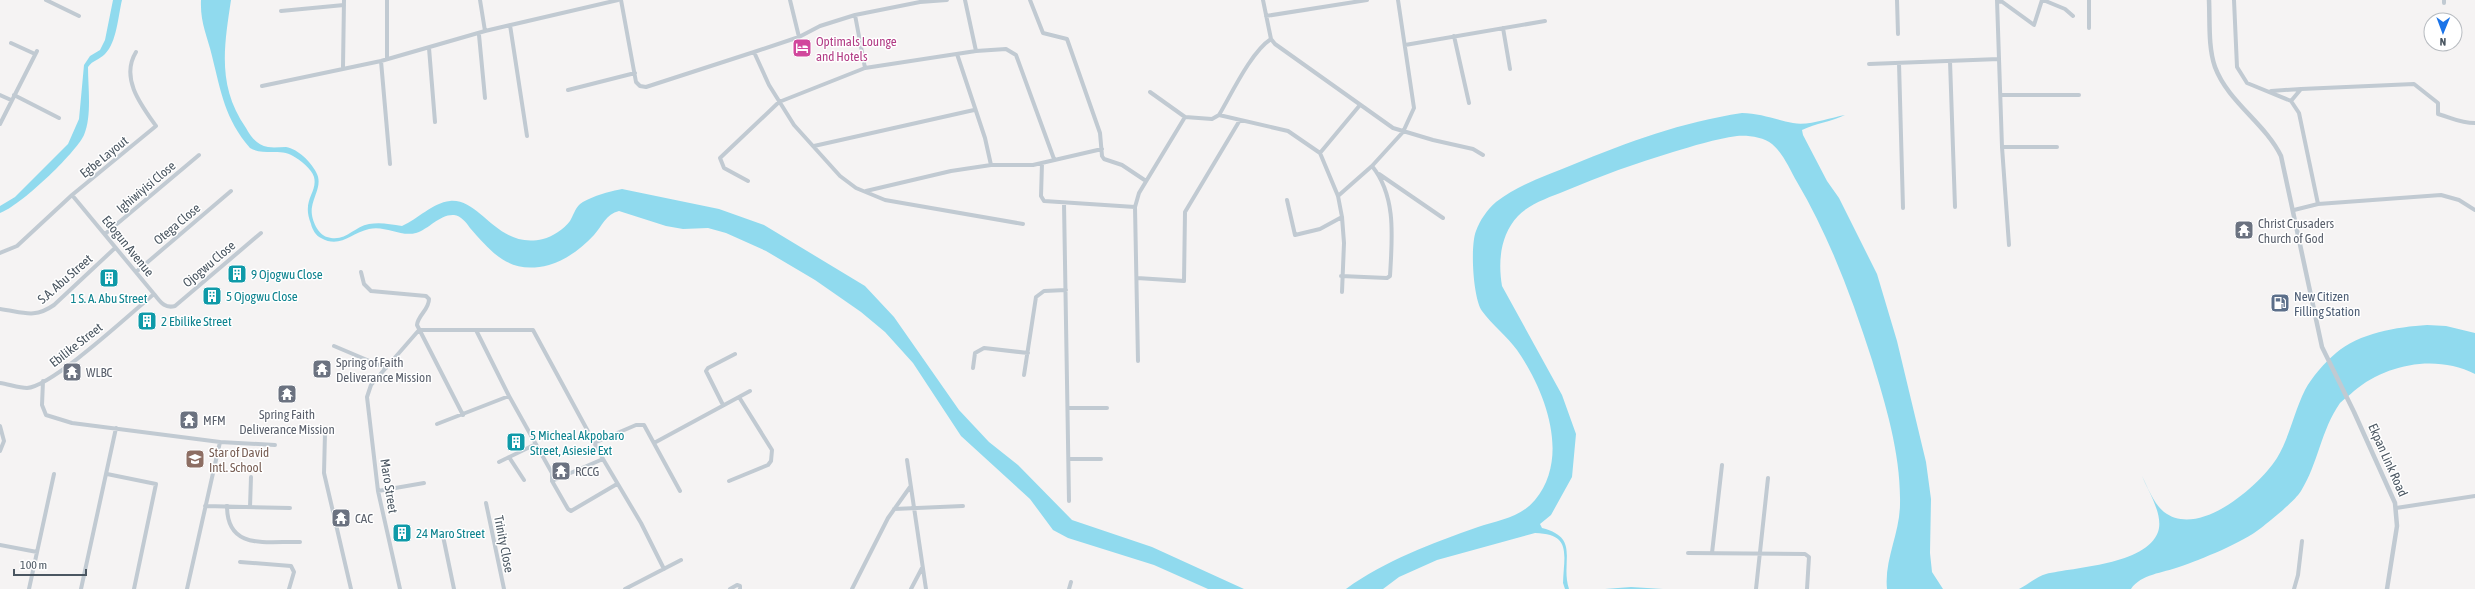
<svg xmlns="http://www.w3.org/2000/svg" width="2475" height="589" viewBox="0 0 2475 589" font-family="'Asap Condensed',sans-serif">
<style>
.water{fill:#90daee}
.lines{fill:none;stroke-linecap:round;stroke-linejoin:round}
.minor{stroke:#c1cad2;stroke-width:4}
.tertiary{stroke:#c1cad2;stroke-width:4.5}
.labels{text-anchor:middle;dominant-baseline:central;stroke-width:3;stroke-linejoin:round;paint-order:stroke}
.hotel-label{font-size:13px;fill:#b23c85;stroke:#fff;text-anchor:start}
.street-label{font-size:13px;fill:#4a5661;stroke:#fff}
.worship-label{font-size:13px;fill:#5b616d;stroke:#fff;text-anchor:start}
.culture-label{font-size:13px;fill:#0d838f;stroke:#fff;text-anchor:start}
.service-label{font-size:13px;fill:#4e5e75;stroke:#fff;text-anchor:start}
.education-label{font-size:13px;fill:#785e54;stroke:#fff;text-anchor:start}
</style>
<rect width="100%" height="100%" fill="#f5f3f3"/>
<path class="water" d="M113 0H122C118 16 117 42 105 54 99 60 93 60 88 67 88 88 92 116 84 135 76 153 19 207 0 213V206L15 197 68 144 79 119 84 65 90 56 100 50 105 40Z
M201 0H231C224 47 217 86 246 128 251 137 257 145 268 147 274 148 280 147 286 147 298 149 311 162 316 172 323 184 314 195 312 207 310 217 317 234 327 237 345 243 353 227 369 224 380 222 390 224 402 226 418 219 432 203 450 201 481 198 497 250 543 239 552 237 564 229 570 221 573 216 575 209 579 205 588 197 611 191 622 189L719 209 764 225 865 286 894 317 959 410 989 442 1018 465 1072 520 1152 547 1244 589H1208L1154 565 1068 538 1053 530 1030 499 961 436 913 363 885 332 861 312 815 280 766 251 726 233 708 228 683 229 666 226 619 211C606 214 602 226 594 235 582 248 566 260 549 265 510 275 493 254 470 228 466 222 461 216 454 215 440 214 429 229 416 233 400 237 385 225 369 229 351 233 340 249 321 238 316 236 312 229 311 224 301 199 318 193 314 177 312 169 300 160 293 156 281 148 263 156 250 148 225 119 221 92 212 56 207 35 200 23 201 0Z
M1742 113C1760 113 1776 120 1793 123 1809 126 1829 118 1845 115 1831 122 1816 123 1802 130L1803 135 1827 181 1839 198 1877 274 1897 341 1926 462 1931 499 1930 553 1932 572 1943 589H1887C1884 560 1900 533 1900 504 1901 455 1886 406 1872 360 1852 298 1830 238 1797 182 1790 170 1783 153 1772 144 1764 137 1747 135 1737 136 1715 139 1693 146 1673 152 1636 163 1600 176 1565 191 1550 197 1529 204 1518 216 1500 235 1498 262 1502 286L1562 395 1576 434 1572 477 1551 515 1540 524 1542 528C1581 538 1560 561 1569 589H1565L1563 583C1564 554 1572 534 1535 533L1437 560 1399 577 1383 589H1346C1384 561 1433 543 1478 527 1498 520 1520 518 1535 500 1571 457 1545 390 1517 350 1507 336 1492 325 1482 311 1473 298 1470 246 1476 231 1480 220 1487 210 1496 202 1518 185 1547 175 1572 165 1628 142 1682 122 1742 113Z
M2427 325 2446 326 2475 333V374C2436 354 2386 364 2354 391 2350 395 2344 399 2340 403 2321 430 2318 464 2301 491 2294 502 2271 520 2261 528 2242 543 2202 559 2179 567 2163 573 2141 574 2131 589H2019C2029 584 2036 577 2046 574 2074 567 2146 565 2158 532 2164 515 2148 491 2142 476 2148 488 2154 504 2164 512 2199 539 2259 486 2277 458 2290 436 2294 412 2305 390 2312 377 2324 363 2336 353 2359 333 2397 327 2427 325Z
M1631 587 1663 589H1605Z"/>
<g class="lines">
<path class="minor" d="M46 0 79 16
M480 0 485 31
M621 0 636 82 640 86 646 87 754 52 769 85 794 125 840 176 856 188 885 200 1023 224
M790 0 799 37
M965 0 976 51
M1030 0 1043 33 1067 39 1100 133 1102 156 1104 159 1122 165 1146 181
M1263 0 1271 39 1275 44 1393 128 1433 140 1473 149 1483 155
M1897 0 1898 34
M1997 0 2002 147 2009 245
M2043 0 2065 9 2073 16
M2234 0 2237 67 2247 83 2291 101 2299 113 2318 204
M1998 2 2001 1 2034 25 2042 0
M2444 3V0
M281 11 344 5
M855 15 865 68
M1266 16 1367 0
M510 25 527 136
M1503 28 1510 69
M2089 28V0
M479 35 485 98
M1454 36 1469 103
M11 43 35 54
M1405 45 1545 21
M429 48 435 122
M754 52 799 37 820 26 855 15 920 2 947 0
M957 54 985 138 991 165
M387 58V0
M381 61 390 164
M1950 61 1955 207
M1899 63 1903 208
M1869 64 1999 59
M343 67 344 0
M262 86 381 61 485 31 618 0
M568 90 635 73
M2271 91 2301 89
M1150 92 1185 117
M0 95 11 100
M14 95 59 118
M2001 95H2079
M2291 101 2301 89 2414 84 2438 103V114C2453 118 2459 123 2475 123
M1219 115 1288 131 1320 153 1338 196 1342 217 1344 243 1342 292
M0 124 37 51
M814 146 974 110
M2002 147H2057
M1320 153 1360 105
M1042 163 1041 196 1044 201 1135 207
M1372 166 1403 132 1414 108 1398 0
M1379 174 1443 218
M748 181 724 168 720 158 779 102 865 68 976 51 1006 49 1016 55 1054 159
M866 191 951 171 991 165H1033L1102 149
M72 195 154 294C160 301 164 309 175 306L261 233
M1338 196 1372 166C1397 197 1392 239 1390 276L1387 278 1341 276
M1287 200 1295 235 1320 229 1342 217
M1064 203 1069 501
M2294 210 2318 204 2441 195 2459 200 2475 210
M105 234 199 155
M0 253 17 246 72 195 156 126C141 105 120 78 136 52
M136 272 231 191
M361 272 364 284 371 291 426 296 429 299C429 310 418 315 417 325L463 415
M1137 278 1184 281 1185 212 1240 120
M0 309C23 312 34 319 54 305L115 248
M476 330 509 396
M334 346 386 368
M1138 361 1135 207 1139 193 1185 117 1212 119 1219 115C1232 93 1251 52 1271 39
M973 368 975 353 984 348 1028 353
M1024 375 1036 297 1044 291 1066 290
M43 381 42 405 46 415 72 423 220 442 187 589
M0 383C8 384 19 388 27 388 53 386 131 313 154 294
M723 405 706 371 708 368 735 354
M1069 408H1107
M437 424 509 396 552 473V481L568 509 571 511 617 484
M0 426 4 441 0 451
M325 433 324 473 351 589
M220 442 275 445
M594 443 636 425H644L680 491
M654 443 750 391
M509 457 524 480
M1069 459H1101
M907 460 926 589
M499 462 536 444
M107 474 156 484 134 589
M552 481 603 459
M729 481 768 465 771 461 772 450 739 397
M378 491 424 483
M486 503 504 589
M205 506 290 508
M227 506C227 551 267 541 300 542
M250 507 251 477
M2396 508 2475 496
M894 509 963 506
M443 536 454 589
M0 545 37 552
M1688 553 1805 554 1809 557 1807 589
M1712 553 1722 465
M240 562 291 566 294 572 289 589
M29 589 54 474
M81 589 116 428
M400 589 378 491 367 397 371 385 419 330H533L603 459 641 523 664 569
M625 589 681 560
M730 589 737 585 740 586V589
M852 589 888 518 910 487
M911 589 922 568
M1069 589 1071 582
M1756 589 1768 478
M2294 589 2298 575 2302 541"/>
<path class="tertiary" d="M2209 0C2210 22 2208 47 2215 67 2228 102 2265 123 2281 156L2322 347 2354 412 2395 503 2397 526 2387 589"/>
</g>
<defs>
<symbol id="hotel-square" viewBox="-11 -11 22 22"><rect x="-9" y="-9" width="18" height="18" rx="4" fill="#d1479c" stroke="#fff"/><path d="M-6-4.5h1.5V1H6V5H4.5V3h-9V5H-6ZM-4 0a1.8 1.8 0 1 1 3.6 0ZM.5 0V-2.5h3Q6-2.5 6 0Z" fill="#fff"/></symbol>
<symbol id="temple-square" viewBox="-11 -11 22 22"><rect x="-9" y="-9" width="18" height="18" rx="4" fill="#6b7280" stroke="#fff"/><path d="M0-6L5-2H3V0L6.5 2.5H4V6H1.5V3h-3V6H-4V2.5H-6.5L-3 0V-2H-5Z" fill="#fff"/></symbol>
<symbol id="building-square" viewBox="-11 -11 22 22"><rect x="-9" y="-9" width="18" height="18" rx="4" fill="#0f9aa8" stroke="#fff"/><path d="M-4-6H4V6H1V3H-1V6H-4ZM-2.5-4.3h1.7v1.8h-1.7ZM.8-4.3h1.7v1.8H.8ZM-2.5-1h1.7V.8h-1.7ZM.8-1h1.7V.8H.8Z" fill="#fff"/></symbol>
<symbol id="fuel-square" viewBox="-11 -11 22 22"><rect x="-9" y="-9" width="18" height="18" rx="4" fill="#5c6f8a" stroke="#fff"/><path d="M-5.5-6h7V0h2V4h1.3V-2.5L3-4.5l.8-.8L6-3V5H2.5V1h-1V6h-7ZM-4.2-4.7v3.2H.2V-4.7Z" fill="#fff"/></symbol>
<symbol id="school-square" viewBox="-11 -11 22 22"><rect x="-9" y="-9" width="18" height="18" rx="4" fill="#8d6e63" stroke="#fff"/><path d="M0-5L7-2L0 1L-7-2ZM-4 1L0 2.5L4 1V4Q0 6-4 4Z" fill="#fff"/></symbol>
</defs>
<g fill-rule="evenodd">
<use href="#hotel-square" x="791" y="37" width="22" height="22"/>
<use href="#temple-square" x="2233" y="219" width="22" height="22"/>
<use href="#building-square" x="226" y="263" width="22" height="22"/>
<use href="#building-square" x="98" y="267" width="22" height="22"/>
<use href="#building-square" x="201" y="285" width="22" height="22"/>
<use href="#fuel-square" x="2269" y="292" width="22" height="22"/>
<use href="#building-square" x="136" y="310" width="22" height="22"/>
<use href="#temple-square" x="311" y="358" width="22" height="22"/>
<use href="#temple-square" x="61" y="361" width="22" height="22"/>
<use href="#temple-square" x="276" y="383" width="22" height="22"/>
<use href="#temple-square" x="178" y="409" width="22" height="22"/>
<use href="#building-square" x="505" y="431" width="22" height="22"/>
<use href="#school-square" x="184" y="448" width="22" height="22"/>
<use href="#temple-square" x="550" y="460" width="22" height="22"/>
<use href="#temple-square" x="330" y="507" width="22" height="22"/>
<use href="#building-square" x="391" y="522" width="22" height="22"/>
</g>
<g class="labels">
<g class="hotel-label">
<text x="816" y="41">Optimals Lounge<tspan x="816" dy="15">and Hotels</tspan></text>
</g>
<g class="street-label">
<text transform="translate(104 157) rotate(-39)">Egbe Layout</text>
<text transform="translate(146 187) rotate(-40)">Ighiwiyisi Close</text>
<text transform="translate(177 224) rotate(-40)">Otega Close</text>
<text transform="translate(128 246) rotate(51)">Edogun Avenue</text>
<text transform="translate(209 264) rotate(-40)">Ojogwu Close</text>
<text transform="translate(65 279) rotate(-41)">S.A. Abu Street</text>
<text transform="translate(76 345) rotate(-38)">Ebilike Street</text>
<text transform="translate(2388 460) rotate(66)">Ekpan Link Road</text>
<text transform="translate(389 486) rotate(81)">Maro Street</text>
<text transform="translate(504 544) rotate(79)">Trinity Close</text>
</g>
<g class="worship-label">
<text x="2258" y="223">Christ Crusaders<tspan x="2258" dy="15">Church of God</tspan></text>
<text x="336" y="362">Spring of Faith<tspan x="336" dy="15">Deliverance Mission</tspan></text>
<text x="86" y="372">WLBC</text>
<text x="287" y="414" text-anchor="middle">Spring Faith<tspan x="287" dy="15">Deliverance Mission</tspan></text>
<text x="203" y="420">MFM</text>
<text x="575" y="471">RCCG</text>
<text x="355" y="518">CAC</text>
</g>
<g class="culture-label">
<text x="251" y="274">9 Ojogwu Close</text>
<text x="226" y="296">5 Ojogwu Close</text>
<text x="109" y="298" text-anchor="middle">1 S. A. Abu Street</text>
<text x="161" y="321">2 Ebilike Street</text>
<text x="530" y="435">5 Micheal Akpobaro<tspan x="530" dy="15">Street, Asiesie Ext</tspan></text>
<text x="416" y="533">24 Maro Street</text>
</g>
<g class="service-label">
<text x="2294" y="296">New Citizen<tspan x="2294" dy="15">Filling Station</tspan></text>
</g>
<g class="education-label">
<text x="209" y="452">Star of David<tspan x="209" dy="15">Intl. School</tspan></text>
</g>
</g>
<g transform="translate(2443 32) rotate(181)"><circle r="19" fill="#ffffff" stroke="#b7bbc0"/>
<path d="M0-3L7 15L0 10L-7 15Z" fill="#1a73e8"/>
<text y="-6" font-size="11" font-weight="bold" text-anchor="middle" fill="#4a5661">N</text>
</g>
<path d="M14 569v6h72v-6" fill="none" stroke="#4a5661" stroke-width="2"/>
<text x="20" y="569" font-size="12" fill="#4a5661" stroke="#ffffff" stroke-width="3" paint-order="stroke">100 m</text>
</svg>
